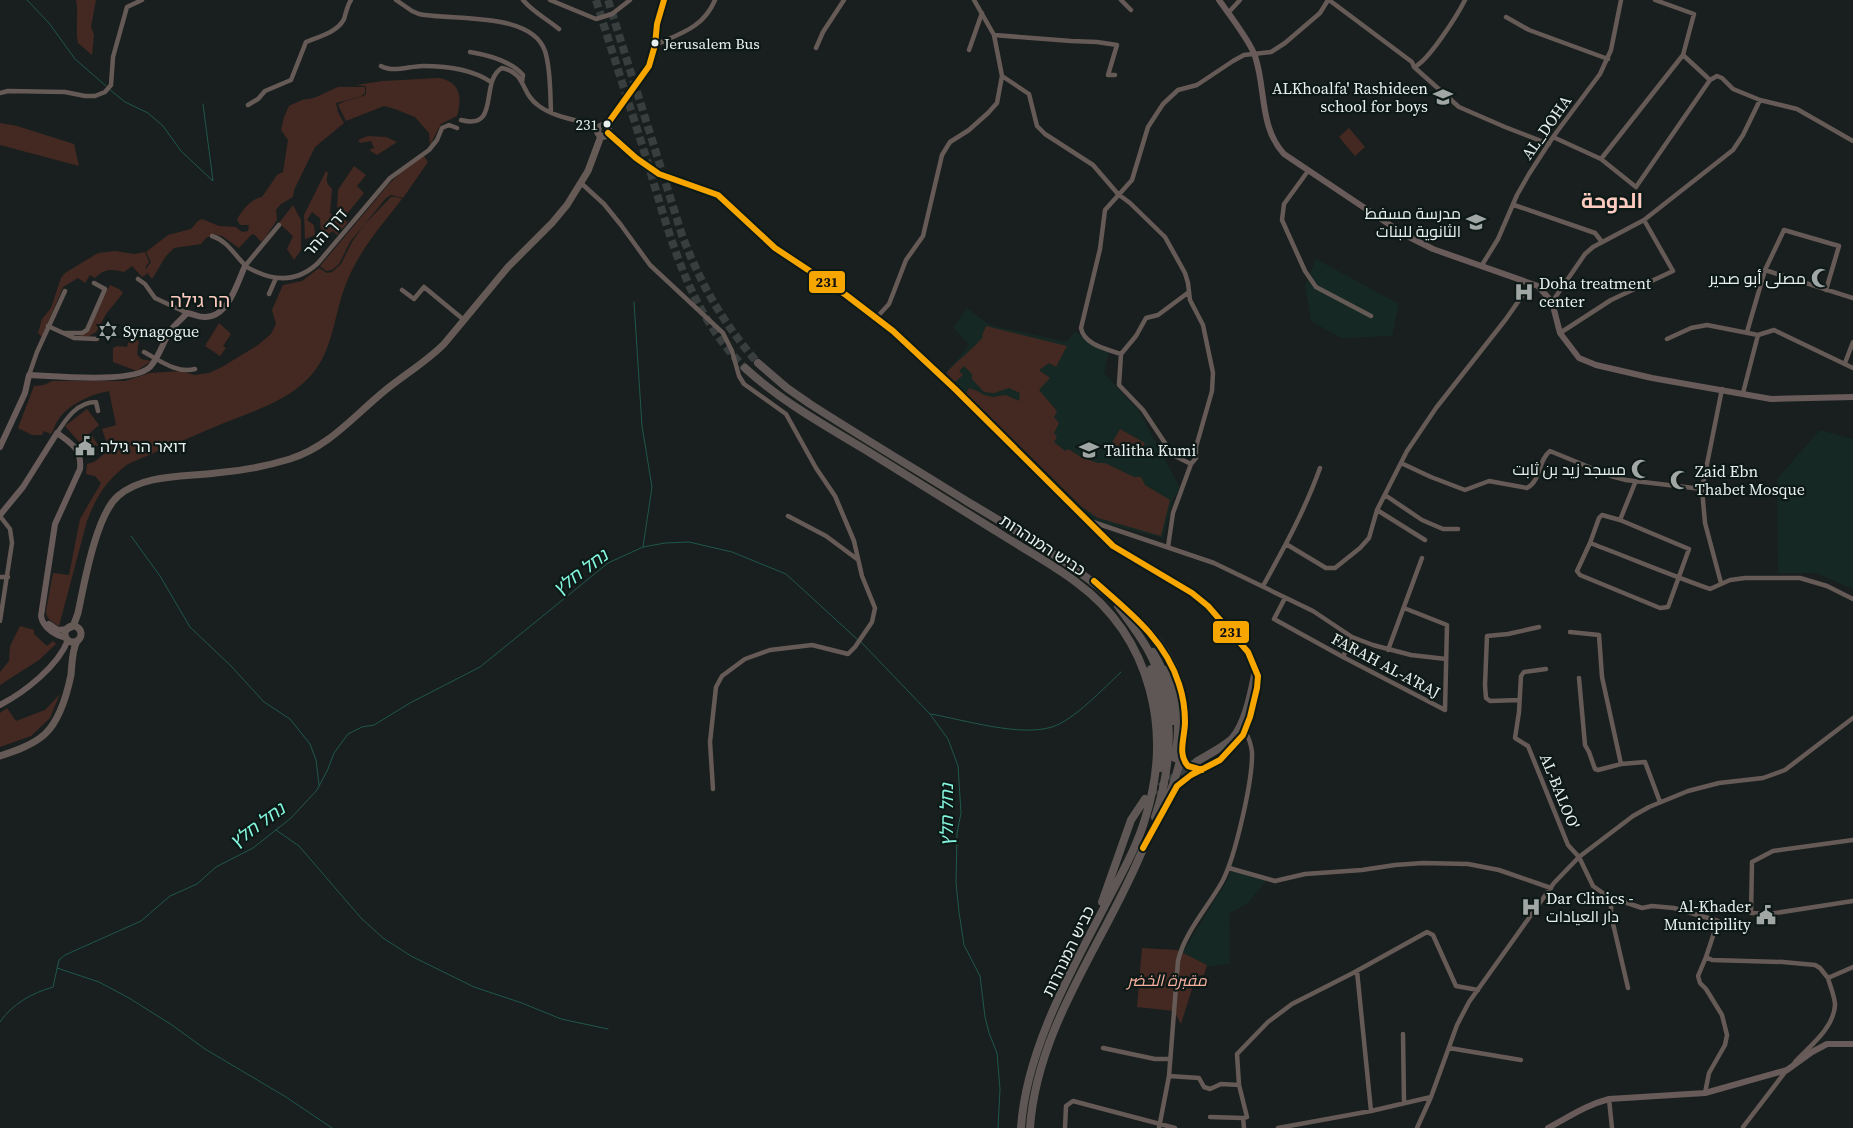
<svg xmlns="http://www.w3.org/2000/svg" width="1853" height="1128" viewBox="0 0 1853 1128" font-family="'Source Serif 4',Cairo,'Noto Sans Hebrew',serif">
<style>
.built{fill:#162823}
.green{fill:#442922}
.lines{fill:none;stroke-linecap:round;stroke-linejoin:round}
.stream{stroke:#1f574c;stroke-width:1}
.highway-tunnel{stroke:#383e3d;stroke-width:8;stroke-dasharray:8 4;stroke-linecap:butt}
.street{stroke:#665a56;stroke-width:4.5}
.secondary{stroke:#685b59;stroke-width:6}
.primary{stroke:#665a56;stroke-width:7}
.highway{stroke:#5f5755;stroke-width:8}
.bus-1-casing{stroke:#0d1916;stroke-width:10}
.bus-1{stroke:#f7a600;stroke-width:6}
.bus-dot{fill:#e8f0ee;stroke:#0d1916;stroke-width:2}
.labels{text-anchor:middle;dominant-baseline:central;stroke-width:4.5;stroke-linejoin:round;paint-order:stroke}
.bus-label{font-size:15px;fill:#e8f0ee;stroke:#0d1916;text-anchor:start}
.poi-label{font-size:16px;fill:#e8f0ee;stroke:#0d1916;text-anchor:start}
.street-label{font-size:16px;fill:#e8f0ee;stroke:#0d1916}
.park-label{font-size:16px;font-style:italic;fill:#f8af9f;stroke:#0d1916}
.water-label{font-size:18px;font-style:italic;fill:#85f8e0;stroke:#0d1916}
.quarter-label{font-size:19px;fill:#fecbc0;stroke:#0d1916}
.district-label{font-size:21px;font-weight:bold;fill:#fecbc0;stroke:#0d1916}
.line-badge{stroke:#0d1916;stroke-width:2}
.pale-badge-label{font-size:14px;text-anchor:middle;font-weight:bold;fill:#111}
</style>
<rect width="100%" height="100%" fill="#191f1e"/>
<path class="built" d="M1316 259 1399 304 1392 336 1341 338 1311 321 1305 286Z
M967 308 990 325 1067 342 1075 331 1096 347 1109 352 1104 373 1139 411 1180 488 1173 499 1163 538 1095 521 1074 505 944 375 969 345 953 327Z
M1820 430 1853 439V589L1816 573H1778L1777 479Z
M1232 870 1266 881 1248 903 1229 914 1230 963 1207 967V965L1182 953 1228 879Z"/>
<path class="green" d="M76 0H96L91 27 94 35 92 55 78 43C75 29 79 15 76 0Z
M439 78C461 82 462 98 457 116L441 124 430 145 429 133 415 117 395 109 384 106 346 121 338 105C346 99 358 100 366 94V86L356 85 383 81Z
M338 87H365V93L360 97 336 103 338 112 344 123 315 147 294 190 293 197 281 204 276 210 277 220 265 238 261 242 255 235 252 234 239 248 222 236 214 234 206 238 201 244 174 248 166 256 152 279 146 271 147 274 142 277 132 266 124 272C111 269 105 268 95 278L90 275 85 283 78 278 63 287 42 337 38 333 42 319 51 308 61 278 65 273 98 253 115 251 134 254 145 252 149 262 146 266 145 270 151 262 146 252 168 235 191 229 198 221 202 219 219 226 236 227 242 232 248 231 249 225H240L237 219C243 210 250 199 262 197L277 175 283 172 288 140 281 130 284 117 289 106 302 100 314 98Z
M0 123 17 126 74 144 79 166 0 145Z
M1349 128 1365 147 1355 156 1339 137Z
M368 136 386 137 397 142 377 155 369 150 374 148 371 141 360 143 358 140Z
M424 156 428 162 403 198 391 195 386 198 350 242 339 264 332 270 326 271 320 266 388 185 406 167Z
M354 166 366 175 357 186 364 193 346 215 337 211 338 190Z
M326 171 328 173C326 181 326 183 332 189L330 213 335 218H341L348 222 337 235 333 231 326 236 321 234 320 218 312 212 307 220 314 225 315 235 305 239 304 215Z
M391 197H397L402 199C381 226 358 252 346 284 335 311 334 342 318 366 297 399 253 411 219 425 189 438 158 451 128 464 106 481 97 495 87 521L59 626C52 622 46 619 46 611L53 573 69 575 80 519 101 483 95 476 86 474 87 464 94 462 109 450 102 429 116 425 109 391C92 394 71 403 60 417 56 422 54 429 51 434L44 431 42 435H32L18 428 34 386 44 385 52 381H125L150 373 181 371 194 375 209 373 222 367 258 345 271 334 276 324 272 310 283 285 302 281 319 268 327 273 332 272 341 264 352 242 364 225Z
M293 205 301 220V250L294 260 287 249 293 236 279 223Z
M110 285 119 289 123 293 106 314 96 332 88 337 78 335 83 334Z
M219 323 231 334 223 346 226 348 220 356 205 346Z
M986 326 1067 346 1056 367 1049 363 1039 370 1050 378 1039 390 1057 411 1054 417 1059 423 1054 433 1057 437 1054 442 1065 451 1068 449 1081 457 1098 463H1105L1134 477H1141L1145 485 1170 500 1161 536 1098 518 1082 507 966 393 969 388 977 391 984 395 993 397 1006 395 1019 401 1020 393 1009 388 994 393 984 392 972 379V374L964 366 959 371 963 375 955 382 946 373C958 360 971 351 983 337L982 336Z
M130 337 139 341 137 354 141 359 151 361 137 371 113 362V348L117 346 127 347Z
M87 409 99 425 82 440 86 438 88 440 91 434 98 445 86 454 85 450 88 448 85 443 81 444 65 426Z
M1120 429 1145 443 1137 457 1112 443Z
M20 626 34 630V634L47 646 53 641 56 644 39 660 0 685V672L9 661 10 646Z
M60 694 50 718 31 736 0 747V713L7 708 16 721 45 710Z
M1142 948 1177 950 1207 965 1204 975 1196 976 1181 1024 1174 1011 1137 1007Z"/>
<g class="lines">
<path class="stream" d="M27 0 49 23 75 59 106 86
M109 89 125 102 148 113 163 126 181 151 213 181 203 104
M634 302 642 426 652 487 643 547
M131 536 160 576 190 627 231 666 264 702 290 719 310 744 316 760 319 785
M861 642 930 714 948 739 958 766 961 813 957 833 956 883 959 912 964 945 980 976 985 1017 989 1033 997 1053 1000 1089 998 1128
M931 714C964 720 1020 737 1052 727 1074 720 1104 688 1121 672
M276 830 299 846 361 918 383 938 411 956 474 987 522 1003 561 1019 608 1029
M57 968 99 982 129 998 172 1025 205 1049 286 1097 332 1128
M0 1022C12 1004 32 993 53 987L59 960 65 955 141 921 170 896 197 884 216 867 253 848 291 818 317 790 328 769 334 753 348 734 362 727 374 725 410 703 480 667 608 563 643 547 665 543 689 542 732 552 786 574 858 640"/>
<path class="highway-tunnel" d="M596 0C613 55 631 109 648 164 671 239 688 311 745 368
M608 0 682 235C700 283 724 325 758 363
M1150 794 1194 763"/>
<path class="street" d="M396 0 412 11 419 14C453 21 531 11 545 51 551 70 550 93 551 112
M523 0C533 12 547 19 559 29
M550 0 596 19 612 14 630 0
M1121 0 1131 10
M1329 0 1412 62 1414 67
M1465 0C1458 14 1428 62 1414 67L1459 107 1505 127 1549 144
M1228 13 1240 0
M1506 17 1529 30 1608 59
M994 35 1071 41 1097 42 1117 45 1108 75H1115
M655 45C681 33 703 28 715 0
M816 48 823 32 844 0
M969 50 982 13
M470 52C488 55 511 61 523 75L522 82
M1683 55 1710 80 1717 76 1722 78 1733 89 1760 100 1797 109 1853 141
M381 66C393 73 409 66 423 66 445 66 472 69 491 82
M1002 76 1029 94 1037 126 1045 134 1093 165 1118 194 1130 203 1165 237 1185 273 1188 283 1190 300 1203 325 1213 373 1212 391 1196 447V458L1191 464 1173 513 1168 547
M0 93 8 91 65 92 85 96H95L105 92 111 85 113 57 127 7 142 0
M248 105 258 99 265 91 291 80 306 42C318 37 338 32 344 19 346 13 347 6 351 0
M461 120C501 131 479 81 502 68 527 73 520 93 539 106 555 118 580 120 599 127
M1553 137 1601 159 1636 187 1710 80
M1601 159 1683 55 1694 14 1655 0
M1308 171 1284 204 1282 220 1305 271 1316 287 1371 316
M581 183 604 204 621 225 650 265 723 333 732 351 739 376 744 384 786 414 816 468 835 496 854 541 862 576 875 608 872 622 855 647 848 654 812 645 770 650 745 659 722 676 716 687 710 742 713 789
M1514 205 1595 233 1602 242
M212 236C226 240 234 254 244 264 247 268 252 270 257 272 279 282 300 280 318 263L390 178 429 150 437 140 442 128 449 125 457 128
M1482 265 1498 239 1517 195 1529 174 1553 137 1600 74 1611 50 1621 0
M245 266 279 225
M1765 270 1853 298
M138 279 145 284 155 298 187 313
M402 290 414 299 424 287 464 320
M1189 292 1158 315 1146 318 1136 336 1121 354 1119 385 1143 410 1173 455 1191 464
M269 294 276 278
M1552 302 1585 254 1593 247 1644 220 1733 150 1743 135 1760 100
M877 317 889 304 906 260 923 236 942 155 950 142 969 130 988 113 997 103 1002 76 994 35 974 0
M48 326 74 338 97 339
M1747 332 1765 270 1784 230 1839 246 1826 290
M64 333H82L87 330 105 289 94 283
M1560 333 1611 300 1673 271 1644 220
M1667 339 1691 328 1707 325 1758 335 1774 330 1853 368
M144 352C159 360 177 374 195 369
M1121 354C1107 349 1084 345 1081 328L1100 249 1105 210 1132 180 1148 127 1163 104 1178 90 1197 85 1233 61 1244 55 1271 52 1285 43 1320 13 1328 0
M1845 363 1853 342
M29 375 37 352 65 291
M1743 393 1758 335
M57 433C66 419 77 402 96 402L98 411
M1401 463 1431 477 1465 490 1489 481 1527 488C1541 481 1538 460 1550 451L1611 476 1626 480 1702 489
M1385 495 1422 520 1443 529H1458
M1377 510 1425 540
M0 516 10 529 12 543 0 621
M788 516 826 536 857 559
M1087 520 1214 563 1313 611 1352 637 1373 645 1411 655 1446 659
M1620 520 1635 483
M1590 543 1599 518 1602 515 1620 520 1689 549 1668 607 1660 608 1580 575 1577 571 1590 543C1630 558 1670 575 1710 589L1730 580 1745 578H1800L1827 586 1853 599
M1286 544 1326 568H1335L1360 548 1369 538 1377 510 1407 451 1436 408 1506 319 1531 283
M0 577H8
M1721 583 1705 523 1702 489 1722 389
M1263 586C1284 548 1305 510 1320 468
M1285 598 1274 619 1343 657 1445 710 1447 625 1404 608
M1570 632 1599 635 1602 677 1621 764
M1388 650 1422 558
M1343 657 1352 637
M1546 669 1524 672 1521 676 1519 712 1515 738 1528 746 1568 845 1579 857 1593 886 1607 896 1642 908 1652 906 1674 908 1718 921 1706 957 1712 960 1783 962 1815 965 1820 968 1828 978 1853 967
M1579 678 1585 745 1589 752 1595 769 1598 770 1621 764 1645 762 1660 802
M1519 700 1490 701 1486 698 1485 685 1487 636 1508 634 1539 627
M1853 840 1773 851 1752 862 1751 913 1769 914 1853 901
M1229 868 1275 881 1305 874 1362 870 1395 865 1423 863 1468 864 1499 870 1551 888
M1616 898 1611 904V915L1628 988
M1357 971 1371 1111
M1403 1034 1404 1103
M1103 1048 1155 1059H1170
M1449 1048 1521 1060
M1795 1062C1810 1046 1834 1028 1835 1005 1835 997 1830 986 1828 978
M1169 1076 1199 1078 1204 1087 1210 1089 1221 1084 1239 1085
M1705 1093 1709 1073 1725 1045 1727 1035 1722 1015 1706 989 1700 983 1698 976 1706 957
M1609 1099 1612 1128
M1210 1117 1243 1118
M1743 1127 1786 1071
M1065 1128 1066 1106 1073 1101 1175 1128
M1159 1128 1169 1076 1178 961C1184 933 1208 907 1222 882 1235 858 1253 780 1252 752 1251 744 1249 738 1245 731
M1244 1128 1243 1118 1247 1117 1239 1085 1237 1054 1268 1022 1292 1004 1353 973 1427 932 1433 935 1456 986 1478 990
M1278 1128 1371 1111 1431 1097
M1417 1128 1431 1097 1457 1025 1469 1002 1554 883 1579 857 1633 816 1649 807 1688 791 1719 783 1763 778 1785 770 1853 718"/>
<path class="secondary" d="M1219 0C1229 14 1250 41 1255 56 1266 88 1259 127 1284 154L1405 235 1433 249 1538 286 1552 302 1560 333 1579 358 1596 365 1652 378 1771 399 1853 397
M606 126 649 66 655 45 657 24 664 0
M0 447 25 393 29 375C54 376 133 384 150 367 160 356 163 341 171 330 175 324 182 319 187 313 194 314 200 318 206 317 229 316 237 283 245 266
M0 515 23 487 57 433C72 444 82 449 80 469L55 524 41 616C43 628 55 635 66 638
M49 624 58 630 68 629
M0 705C25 692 58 666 68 640
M1548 1128C1569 1117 1586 1105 1609 1099L1705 1093 1787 1070 1812 1052 1827 1044H1853"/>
<path class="primary" d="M597.5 131a5.5 5.5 0 1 1 11 0a5.5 5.5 0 1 1-11 0Z
M608 133C626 149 644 170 667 178 684 184 702 186 718 195L775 248 846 295 893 331 955 389 1102 536 1113 546 1192 593 1208 606 1248 652 1258 676 1257 688 1250 717 1243 735 1220 760 1183 780 1172 795
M65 634a8 8 0 1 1 16 0a8 8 0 1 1-16 0Z
M71 627 74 624 78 613C84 584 96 515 118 496 143 474 185 477 216 473 240 471 267 466 290 459 328 447 352 418 382 393 402 376 425 363 444 344L508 267 552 223 567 205 588 171 601 136
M1183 753V760L1187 766 1201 770
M0 756C15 751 33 745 45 734 60 720 67 694 71 675 72 664 72 650 77 641"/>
<path class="highway" d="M758 363 787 388 810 404C863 438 915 469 968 502 1017 531 1066 559 1110 596 1138 619 1166 642 1178 679 1197 737 1172 798 1143 848
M745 368C782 402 826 426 869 452 911 478 954 505 996 531 1022 548 1051 563 1076 582 1152 638 1173 732 1145 819 1137 846 1123 871 1110 896 1074 966 1026 1048 1021 1128
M1118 606C1128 620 1139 634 1148 650 1176 701 1173 763 1155 817
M1153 652C1166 673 1172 697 1173 721
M1151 669C1162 701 1167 734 1160 768
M1168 669C1180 697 1180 728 1175 758
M1196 762C1207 755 1222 748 1232 739 1246 724 1252 690 1256 670
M1102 902 1131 820 1145 799
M1030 1128C1037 1024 1108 938 1145 844"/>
<defs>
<path id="bus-1" d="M606 126 649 66 655 45 657 24 664 0
M608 133 636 158 659 174 718 195 775 248 846 295 893 331 955 389 1113 546 1192 593 1208 606 1248 652 1258 676 1257 688 1250 717 1243 735 1220 760 1191 775 1177 786 1143 848
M1094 581C1128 611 1165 639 1179 684 1183 696 1185 709 1185 722 1185 737 1177 754 1188 766L1202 770"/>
</defs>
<use href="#bus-1" class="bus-1-casing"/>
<use href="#bus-1" class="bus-1"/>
</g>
<defs>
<symbol id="school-bare" viewBox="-9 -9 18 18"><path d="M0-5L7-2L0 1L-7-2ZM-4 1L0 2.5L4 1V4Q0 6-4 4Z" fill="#a0a7a5" stroke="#0d1916" stroke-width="2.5" paint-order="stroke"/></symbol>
<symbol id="mosque-bare" viewBox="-9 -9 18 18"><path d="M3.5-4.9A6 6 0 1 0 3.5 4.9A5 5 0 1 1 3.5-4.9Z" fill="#a0a7a5" stroke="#0d1916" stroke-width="2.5" paint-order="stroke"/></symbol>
<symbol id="hospital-bare" viewBox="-9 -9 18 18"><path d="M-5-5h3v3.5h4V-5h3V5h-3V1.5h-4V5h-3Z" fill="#a0a7a5" stroke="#0d1916" stroke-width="2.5" paint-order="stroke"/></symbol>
<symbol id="synagogue-bare" viewBox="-9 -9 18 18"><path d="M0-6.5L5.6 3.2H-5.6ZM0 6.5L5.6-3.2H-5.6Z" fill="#a0a7a5" stroke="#0d1916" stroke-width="2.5" paint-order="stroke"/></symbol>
<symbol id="civic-bare" viewBox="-9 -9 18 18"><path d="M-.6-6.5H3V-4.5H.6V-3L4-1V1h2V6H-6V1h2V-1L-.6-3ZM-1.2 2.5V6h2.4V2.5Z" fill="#a0a7a5" stroke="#0d1916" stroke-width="2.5" paint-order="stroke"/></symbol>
</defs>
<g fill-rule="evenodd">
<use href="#school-bare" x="1429" y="83" width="28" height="28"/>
<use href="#school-bare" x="1462" y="208" width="28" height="28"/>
<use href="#mosque-bare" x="1807" y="264" width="28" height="28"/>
<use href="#hospital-bare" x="1510" y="278" width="28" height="28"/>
<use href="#synagogue-bare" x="94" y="317" width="28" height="28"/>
<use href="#civic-bare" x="71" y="432" width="28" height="28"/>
<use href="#school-bare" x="1075" y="436" width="28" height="28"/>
<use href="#mosque-bare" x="1627" y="455" width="28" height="28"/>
<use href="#mosque-bare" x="1666" y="466" width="28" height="28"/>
<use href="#hospital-bare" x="1517" y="893" width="28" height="28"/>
<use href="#civic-bare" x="1752" y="901" width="28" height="28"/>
</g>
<g class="bus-dot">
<circle cx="655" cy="43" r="4.5"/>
<circle cx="607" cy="124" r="4.5"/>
</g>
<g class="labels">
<g class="bus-label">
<text x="664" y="43">Jerusalem Bus</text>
<text x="598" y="124" text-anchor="end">231</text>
</g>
<g class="poi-label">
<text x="1428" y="88" text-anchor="end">ALKhoalfa' Rashideen<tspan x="1428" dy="18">school for boys</tspan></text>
<text x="1461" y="213" text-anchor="end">مدرسة مسفط<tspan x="1461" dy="18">الثانوية للبنات</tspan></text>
<text x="1806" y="278" text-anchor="end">مصلى أبو صدير</text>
<text x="1539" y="283">Doha treatment<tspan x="1539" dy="18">center</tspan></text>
<text x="123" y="331">Synagogue</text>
<text x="100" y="446">דואר הר גילה</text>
<text x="1104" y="450">Talitha Kumi</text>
<text x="1626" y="469" text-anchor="end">مسجد زيد بن ثابت</text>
<text x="1695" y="471">Zaid Ebn<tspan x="1695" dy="18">Thabet Mosque</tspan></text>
<text x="1546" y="898">Dar Clinics -<tspan x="1546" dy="18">دار العيادات</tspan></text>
<text x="1751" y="906" text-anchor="end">Al-Khader<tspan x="1751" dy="18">Municipility</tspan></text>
</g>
<g class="street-label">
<text transform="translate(1546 127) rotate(-55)">AL_DOHA</text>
<text transform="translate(325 232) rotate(-49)">דרך ההר</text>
<text transform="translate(1043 545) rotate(33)">כביש המנהרות</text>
<text transform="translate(1386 665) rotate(28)">FARAH AL-A'RAJ</text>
<text transform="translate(1560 791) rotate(68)">AL-BALOO'</text>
<text transform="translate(1068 951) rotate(-64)">כביש המנהרות</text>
</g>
<g class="park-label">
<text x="1167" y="980">مقبرة الخضر</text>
</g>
<g class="water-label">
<text transform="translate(580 572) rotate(-37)">נחל חלץ</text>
<text transform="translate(946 815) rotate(-90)">נחל חלץ</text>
<text transform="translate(257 825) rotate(-36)">נחל חלץ</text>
</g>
<g class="quarter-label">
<text x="200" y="300">הר גילה</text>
</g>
<g class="district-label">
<text x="1612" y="200">الدوحة</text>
</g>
</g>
<g class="line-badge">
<rect x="808" y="270" width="38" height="24" rx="5" fill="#f7a600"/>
<rect x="1212" y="620" width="38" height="24" rx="5" fill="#f7a600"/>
</g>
<g class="pale-badge-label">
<text x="827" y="287">231</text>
<text x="1231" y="637">231</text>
</g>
</svg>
